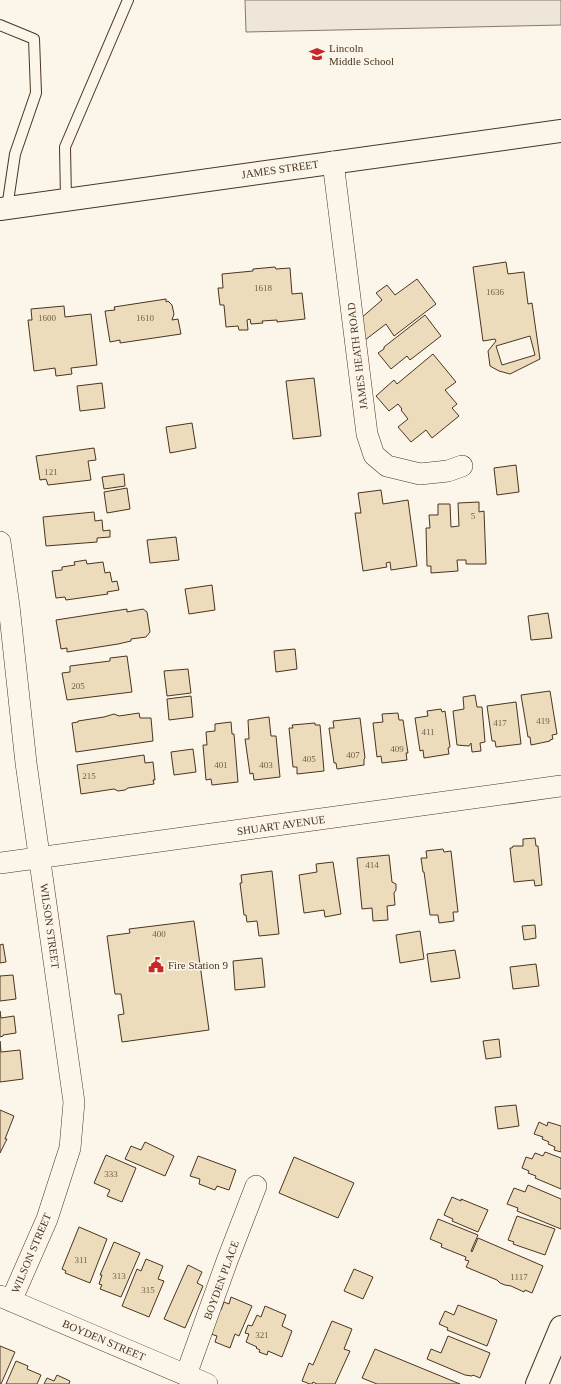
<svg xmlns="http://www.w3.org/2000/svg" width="561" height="1384" viewBox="0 0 561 1384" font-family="'Times New Roman',serif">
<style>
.green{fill:#ede6d9;stroke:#887966}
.building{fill:#ecdcbc;stroke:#4a3520;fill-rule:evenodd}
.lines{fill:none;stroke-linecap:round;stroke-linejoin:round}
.service-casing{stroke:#4a3520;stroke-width:12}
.minor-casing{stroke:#4a3520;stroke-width:22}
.tertiary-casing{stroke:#4a3520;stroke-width:24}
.primary-casing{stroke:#4a3520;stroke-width:24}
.service{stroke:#fbf6e9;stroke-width:10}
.minor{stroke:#fbf6e9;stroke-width:21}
.tertiary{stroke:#fbf6e9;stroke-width:22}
.primary{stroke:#fbf6e9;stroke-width:22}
.labels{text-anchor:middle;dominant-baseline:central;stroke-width:3;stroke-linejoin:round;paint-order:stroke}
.number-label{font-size:9px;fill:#725f47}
.poi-label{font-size:11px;fill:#4a3520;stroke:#fbf6e9;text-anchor:start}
.street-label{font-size:11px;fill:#4a3520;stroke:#fbf6e9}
</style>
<rect width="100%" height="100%" fill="#fbf6e9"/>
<path class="green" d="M245 0H561V25L246 32Z"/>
<path class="building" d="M506 262 508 274 524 272 528 304 532 303 540 359 510 374 499 371 490 366 488 351 496 341 495 339 483 341 473 267ZM530 336 535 355 502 365 496 346Z
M275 267 276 269 290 268 292 294 302 293 305 319 277 322V320L262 321 263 323 251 324 250 319 247 320 248 330H239L238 326 226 327 224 305H220L218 288H223L222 274 253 271V269Z
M417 279 436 304 394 336 386 324 365 340 353 325 382 300 376 293 387 285 395 295Z
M166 299V302L168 301 172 305 174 314 172 320 178 319 181 334 120 343V340L110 342 105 311 115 310 114 307Z
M64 306 65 317 91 314 97 365 71 368 72 374 56 376 55 368 34 371 28 320H32L31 309Z
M425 315 441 336 410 360 407 356 391 369 378 353 384 349V347Z
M433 354 456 382 445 390 457 404 452 408 459 416 432 438 426 430 411 442 398 427 408 419 401 410 402 409 398 404 389 411 376 396 394 380 397 384Z
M314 378 321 436 293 439 286 381Z
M102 383 105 408 80 411 77 386Z
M192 423 196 448 170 453 166 427Z
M94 448 96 460 88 461 91 480 48 485 46 479 40 480 36 456Z
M516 465 519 492 497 495 494 468Z
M124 474 125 486 104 489 102 477Z
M127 488 130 509 107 513 104 492Z
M381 490 383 504 408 500 417 566 391 570 390 562 386 563 387 567 363 571 355 513H361L358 493Z
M479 502V512L484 511 486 564H466V560H457L458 571 431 573V566H427L426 528H430L429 515H438V504H450L451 527 459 526 458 503Z
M94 512 95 521 102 520 103 531 110 530V537L97 538V542L46 546 43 517Z
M176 537 179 560 150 563 147 540Z
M86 560 87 564 103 562 105 573 110 572 112 582 117 581 119 590 107 592 108 594 66 600 65 597 56 598 52 571 62 570V567L75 565 74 562Z
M212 585 215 610 189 614 185 589Z
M127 609V612L143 609 147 612 150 632 146 637 131 639V641L118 644 67 652V648L61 649 56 620Z
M548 613 552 638 531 640 528 616Z
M295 649 297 669 276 672 274 651Z
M127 656 132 692 67 700 62 673 70 672V666L110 661V658Z
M188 669 191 693 167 696 164 671Z
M550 691 557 734 552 735 553 739 550 740V741L531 745 530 737H528L521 695Z
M475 695 477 707H482L485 742 480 743 481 751 472 752 471 743 469 746 457 745 453 711 464 709 463 697Z
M191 696 193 717 169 720 167 699Z
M516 702 521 744 496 747 495 741H492L487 706Z
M441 709 442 712 445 711 450 747 448 748 449 754 424 758 423 750 420 751 415 718 428 716 427 711Z
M139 713 140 718H151L153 741 76 752 72 723 78 722V721L104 717 114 714 119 716Z
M398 713 399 720H403L408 753H406L407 760 382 763 381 756 377 757 373 723 383 722 382 714Z
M269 717 271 736H276L280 777 254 780 253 773 250 774 245 739H249L248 720Z
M360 718 365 758 364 759V765L337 769 336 763H334L329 728H334L333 721Z
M231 722 232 734H234L238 782 212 785 211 779 206 780 203 745H207L206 732 215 731V724Z
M315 723V725H320L324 771 297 774V767H293L289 728H293L292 725Z
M193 749 196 772 174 775 171 752Z
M144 755 145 763 153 762 155 780H153L154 784 128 788 125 790 118 791 114 789 81 794 77 765Z
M535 838 536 846H538L542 885 535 886 534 880 514 882 510 848H512L513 846H523V839Z
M443 849 444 852 451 851 458 912H453L454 921 439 923 438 915H430L424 872H423L421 858H427L426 851Z
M389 855 392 882 396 884V890L394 893 395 905 387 906 388 920 373 921 372 908 362 909 357 858Z
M333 862 341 914 325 917 324 910 304 913 299 875 317 872 316 864Z
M272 871 279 934 259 936 257 921 247 922 246 915H244L240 883H242L241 875Z
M194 921 209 1030 122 1042 118 1015 124 1014 121 994H115L107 936 130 933 129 929Z
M535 925 536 938 524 940 522 926Z
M420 931 424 959 400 963 396 935Z
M3 944 6 962 0 963V945Z
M455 950 460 978 431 982 427 954Z
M262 958 265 987 235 990 233 961Z
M536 964 539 986 513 989 510 967Z
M13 975 16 999 0 1001V976Z
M0 1011 1 1018 14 1016 16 1033 3 1035V1036L0 1037Z
M499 1039 501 1057 486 1059 483 1041Z
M0 1041 1 1052 20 1050 23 1079 0 1082Z
M516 1105 519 1126 498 1129 495 1107Z
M0 1110 14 1116 5 1139H7L0 1153Z
M539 1122 547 1126 548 1122 561 1126V1152L554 1150 555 1147 548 1144 549 1142 542 1139 543 1137 534 1134Z
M145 1142 174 1156 165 1176 125 1159 131 1146 141 1150Z
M545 1152 561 1158V1189L535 1178 536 1176 528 1173 529 1171 522 1168 526 1157 532 1159 535 1153 543 1156Z
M106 1155 136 1168 122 1202 107 1196 110 1190 94 1183Z
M198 1156 236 1170 229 1190 217 1186 215 1190 199 1184 200 1179 190 1176Z
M294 1157 354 1183 338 1218 279 1193Z
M528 1185 561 1199V1229L517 1211 518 1208 507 1204 514 1188 525 1192Z
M452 1197 461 1201V1199L488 1210 478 1232 452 1221 453 1219 444 1215Z
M517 1216 555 1229 545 1255 513 1244 514 1242 508 1240Z
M438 1219 478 1235 471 1251 472 1252 478 1238 543 1266 532 1293 525 1290 524 1292 511 1286 505 1285 500 1283 497 1280 466 1267 469 1261 465 1260 466 1257 441 1247 442 1244 430 1239Z
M79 1227 107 1239 90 1283 65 1273 66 1271 62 1269Z
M114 1242 140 1253 121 1297 100 1289 102 1285 99 1284 102 1275H100Z
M146 1259 163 1266 158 1279 164 1281 149 1317 122 1306 137 1269 141 1271Z
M188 1265 202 1272 197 1283 203 1286 185 1328 164 1319Z
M354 1269 373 1277 363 1299 344 1291Z
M231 1297 252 1306 239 1336 235 1334 230 1348 215 1342 217 1336 211 1334 220 1309 221 1310 224 1302 229 1304Z
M458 1305 497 1320 487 1346 447 1330 448 1328 439 1324 445 1311 454 1315Z
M265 1306 286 1315 282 1326 292 1331 282 1357 268 1351 267 1355 259 1352 260 1350 256 1348 257 1347 246 1342 249 1334 245 1333 248 1325 252 1326 257 1315 261 1317Z
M332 1321 352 1329 344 1349 350 1351 335 1384H317L313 1382 312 1384H310L302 1381 309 1363 313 1365Z
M448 1336 490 1353 480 1378 473 1375 472 1376 465 1375 427 1359 431 1349 441 1353Z
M0 1346 15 1352 1 1384H0Z
M375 1349 460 1384H377L362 1378Z
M16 1361 28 1366 27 1369 41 1375 37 1384H6Z
M57 1375 70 1381 69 1384H44L47 1378 54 1381Z"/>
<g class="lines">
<defs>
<path id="service" d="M0 25 34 39 36 93 15 154 7 208
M66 199 65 147 128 0"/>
<path id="minor" d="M333 162 367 434 374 455 387 466 420 474 448 471 462 466
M0 542 9 606 26 763 74 1102 70 1148 47 1219 11 1301
M0 863 561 786
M0 1296 207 1384
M186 1375 227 1261 256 1186"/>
<path id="tertiary" d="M537 1384 561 1327"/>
<path id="primary" d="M0 209 561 131"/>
</defs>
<use href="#service" class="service-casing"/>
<use href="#minor" class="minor-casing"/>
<use href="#tertiary" class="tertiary-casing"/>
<use href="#primary" class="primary-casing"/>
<use href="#service" class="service"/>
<use href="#minor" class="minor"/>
<use href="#tertiary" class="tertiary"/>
<use href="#primary" class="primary"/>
</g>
<defs>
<symbol id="school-bare" viewBox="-9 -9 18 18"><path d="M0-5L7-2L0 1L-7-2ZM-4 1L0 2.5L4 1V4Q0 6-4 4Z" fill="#c62828" stroke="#fbf6e9" stroke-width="2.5" paint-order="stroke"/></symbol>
<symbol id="civic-bare" viewBox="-9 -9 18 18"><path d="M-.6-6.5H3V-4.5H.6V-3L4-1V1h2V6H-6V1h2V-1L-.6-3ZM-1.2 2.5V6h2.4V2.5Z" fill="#c62828" stroke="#fbf6e9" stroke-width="2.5" paint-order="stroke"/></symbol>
</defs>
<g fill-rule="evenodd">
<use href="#school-bare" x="306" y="43" width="22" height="22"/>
<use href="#civic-bare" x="145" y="954" width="22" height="22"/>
</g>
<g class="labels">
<g class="number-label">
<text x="263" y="288">1618</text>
<text x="495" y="292">1636</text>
<text x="47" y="318">1600</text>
<text x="145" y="318">1610</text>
<text x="51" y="472">121</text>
<text x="473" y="516">5</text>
<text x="78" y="686">205</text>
<text x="543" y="721">419</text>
<text x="500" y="723">417</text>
<text x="428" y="732">411</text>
<text x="397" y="749">409</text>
<text x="353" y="755">407</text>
<text x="309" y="759">405</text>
<text x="221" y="765">401</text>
<text x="266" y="765">403</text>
<text x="89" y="776">215</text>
<text x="372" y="865">414</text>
<text x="159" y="934">400</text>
<text x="111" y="1174">333</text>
<text x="81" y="1260">311</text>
<text x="119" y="1276">313</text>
<text x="519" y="1277">1117</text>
<text x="148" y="1290">315</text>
<text x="262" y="1335">321</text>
</g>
<g class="poi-label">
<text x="329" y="48">Lincoln<tspan x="329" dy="13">Middle School</tspan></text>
<text x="168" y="965">Fire Station 9</text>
</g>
<g class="street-label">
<text transform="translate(280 169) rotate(-8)">JAMES STREET</text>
<text transform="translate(357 356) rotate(-97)">JAMES HEATH ROAD</text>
<text transform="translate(281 825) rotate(-8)">SHUART AVENUE</text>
<text transform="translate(50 926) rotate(82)">WILSON STREET</text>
<text transform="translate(31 1253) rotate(-67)">WILSON STREET</text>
<text transform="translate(221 1280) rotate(-70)">BOYDEN PLACE</text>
<text transform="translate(104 1340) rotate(23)">BOYDEN STREET</text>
</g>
</g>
</svg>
